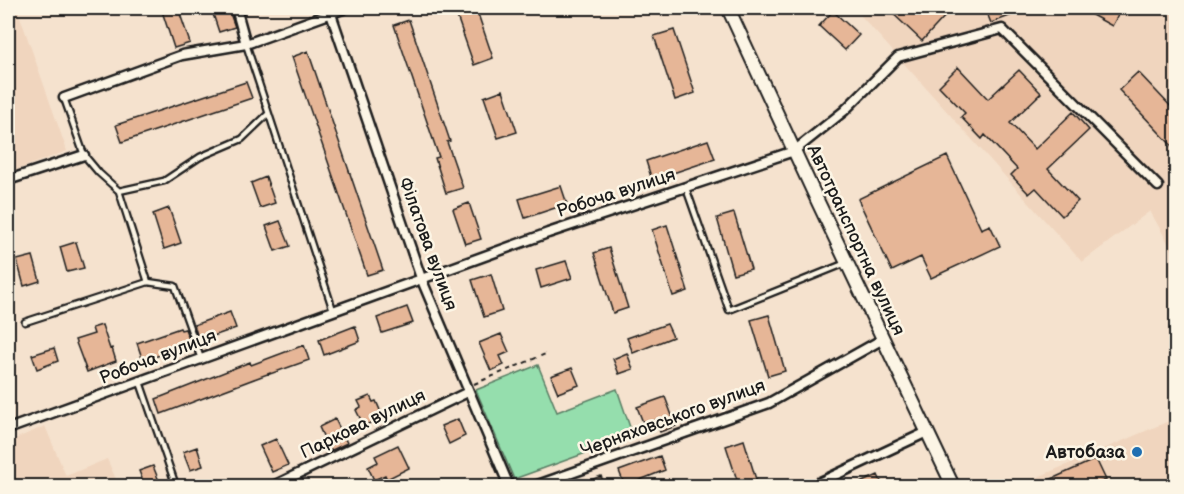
<svg xmlns="http://www.w3.org/2000/svg" width="1184" height="494" viewBox="0 0 1184 494" font-family="'Balsamiq Sans',sans-serif">
<style>
.built{fill:#f0d5be}
.green{fill:#95dead;stroke:#587d64;stroke-width:1.5}
.building{fill:#e6b697;stroke:#1c1c1c;stroke-width:1.5}
.lines{fill:none;stroke-linecap:round;stroke-linejoin:round}
.lane-casing{stroke:#1c1c1c;stroke-width:9}
.street-casing{stroke:#1c1c1c;stroke-width:13}
.secondary-casing{stroke:#1c1c1c;stroke-width:16}
.path{stroke:#1c1c1c;stroke-width:2;stroke-dasharray:4.5 4.5;stroke-linecap:butt}
.lane{stroke:#fcf5e5;stroke-width:4.5}
.street{stroke:#fcf5e5;stroke-width:8}
.secondary{stroke:#fcf5e5;stroke-width:12}
.poi-dot{fill:#1f6fb2;stroke:#fcf5e5;stroke-width:2}
.labels{text-anchor:middle;dominant-baseline:central;stroke-width:5;stroke-linejoin:round;paint-order:stroke}
.street-label{font-size:18px;fill:#1c1c1c;stroke:#fcf5e5}
.poi-label{font-size:18px;font-weight:bold;fill:#1c1c1c;stroke:#fcf5e5;text-anchor:end}
</style>
<rect width="100%" height="100%" fill="#f5e2ce"/>
<filter id="ink" filterUnits="userSpaceOnUse"><feTurbulence type="fractalNoise" baseFrequency=".0167" numOctaves="2"/><feDisplacementMap in="SourceGraphic" scale="12" xChannelSelector="R" yChannelSelector="G"/><feConvolveMatrix kernelMatrix="1 2 1 2 8 2 1 2 1" color-interpolation-filters="sRGB"/></filter>
<g filter="url(#ink)">
<path class="built" d="M8 8H17L67 151 8 173Z
M854 8H1168L1176 14V257L1150 211 1082 262Z
M1176 418V486H1017Z
M45 426 66 476 107 459 119 486H8V442Z"/>
<path class="green" d="M538 365 557 412 617 389 633 436 514 479 476 390Z"/>
<path class="building" d="M161 8H178L190 43 174 48Z
M211 8H228L235 27 219 32Z
M454 8H476L493 58 474 65Z
M887 8H940L947 14 922 41Z
M985 8H1009L1012 15 991 23Z
M1079 8H1122L1112 26Z
M833 11 859 35 845 50 819 26Z
M409 20 450 141 447 142 463 188 446 193 435 158 439 157 394 25Z
M674 30 695 93 675 100 654 36Z
M308 51 383 270 367 275 292 57Z
M958 67 988 99 1019 70 1041 93 1010 123 1035 149 1073 112 1089 130 1048 169 1078 201 1062 216 1036 188 1029 194 1011 175 1017 169 985 135 982 139 961 117 965 113 939 86Z
M1138 72 1176 112V150L1119 90Z
M246 82 252 98 122 142 116 125Z
M503 90 517 132 498 138 484 97Z
M708 140 715 159 652 180 646 161Z
M947 156 981 229 990 225 1000 246 931 278 921 257 892 271 858 199Z
M266 177 275 203 260 208 251 183Z
M561 186 567 204 525 218 519 199Z
M469 203 481 239 465 244 453 209Z
M169 208 181 243 164 249 153 214Z
M734 213 751 269 733 274 717 218Z
M280 221 290 246 275 251 266 226Z
M667 225 688 291 673 296 652 230Z
M76 242 84 268 67 272 60 247Z
M609 248 628 308 613 313 594 253Z
M33 256 40 281 24 286 17 260Z
M566 261 572 278 541 288 536 270Z
M491 274 502 311 484 317 472 280Z
M407 307 413 323 382 333 377 318Z
M230 312 236 328 199 341 194 325Z
M769 315 785 371 768 376 751 320Z
M667 324 673 337 633 353 627 338Z
M102 325 110 349 112 348 116 361 87 372 75 340 94 334 92 328Z
M355 326 360 341 324 355 319 340Z
M180 328 181 330 185 329 191 344 143 361 137 343Z
M501 334 509 352 500 356 504 365 491 371 479 343Z
M304 345 309 360 270 374V373L161 414 156 399 250 362 251 365Z
M54 348 58 361 37 369 32 355Z
M627 353 633 369 619 374 613 359Z
M572 368 579 385 558 393 551 376Z
M370 396 373 402 376 401 383 417 364 426 356 410 361 407 358 401Z
M665 397 676 426 660 432 656 420 644 425 637 407Z
M335 419 347 443 330 451 319 427Z
M458 419 465 436 449 444 441 426Z
M276 439 288 465 272 472 260 446Z
M744 440 758 486H739L726 446Z
M398 445 409 468 387 479 385 475 374 480 368 467 378 462 375 456Z
M197 447 203 466 190 470 183 452Z
M660 456 665 470 625 486 619 471Z
M1096 459 1106 480 1091 486H1036Z
M153 466 159 481 145 486 139 471Z
M878 475 883 486H853Z
M601 476 605 486H576Z"/>
<g class="lines">
<defs>
<path id="lane" d="M246 44 333 310
M64 98 84 155 99 173 119 191 148 282
M686 188 729 310 846 263
M119 191 164 181 200 157 242 139 268 114
M25 322 148 282 175 286 201 359
M140 382 176 486"/>
<path id="street" d="M236 8 246 44
M329 8 421 278 509 486
M64 98 182 55 246 44 346 8
M8 180 84 155
M8 429 548 233 794 151 844 111 898 57 1002 29 1158 186
M273 486 468 392
M535 486 769 403 883 339
M812 486 927 432"/>
<path id="secondary" d="M728 8 818 202 953 486"/>
</defs>
<use href="#lane" class="lane-casing"/>
<use href="#street" class="street-casing"/>
<use href="#secondary" class="secondary-casing"/>
<path class="path" d="M474 384 548 353"/>
<use href="#lane" class="lane"/>
<use href="#street" class="street"/>
<use href="#secondary" class="secondary"/>
</g>
</g>
<circle class="poi-dot" cx="1137" cy="452" r="6"/>
<g class="labels">
<g class="street-label">
<text transform="translate(616 193) rotate(-18)">Робоча вулиця</text>
<text transform="translate(856 240) rotate(65)">Автотранспортна вулиця</text>
<text transform="translate(428 244) rotate(70)">Філатова вулиця</text>
<text transform="translate(158 357) rotate(-21)">Робоча вулиця</text>
<text transform="translate(673 418) rotate(-20)">Черняховського вулиця</text>
<text transform="translate(363 424) rotate(-26)">Паркова вулиця</text>
</g>
<g class="poi-label">
<text x="1125" y="452">Автобаза</text>
</g>
</g>
<rect width="1184" height="494" fill="none" stroke="#fcf5e5" stroke-width="30"/>
<rect x="15" y="15" width="1154" height="464" fill="none" stroke="#1c1c1c" stroke-width="2" filter="url(#ink)"/>
</svg>
